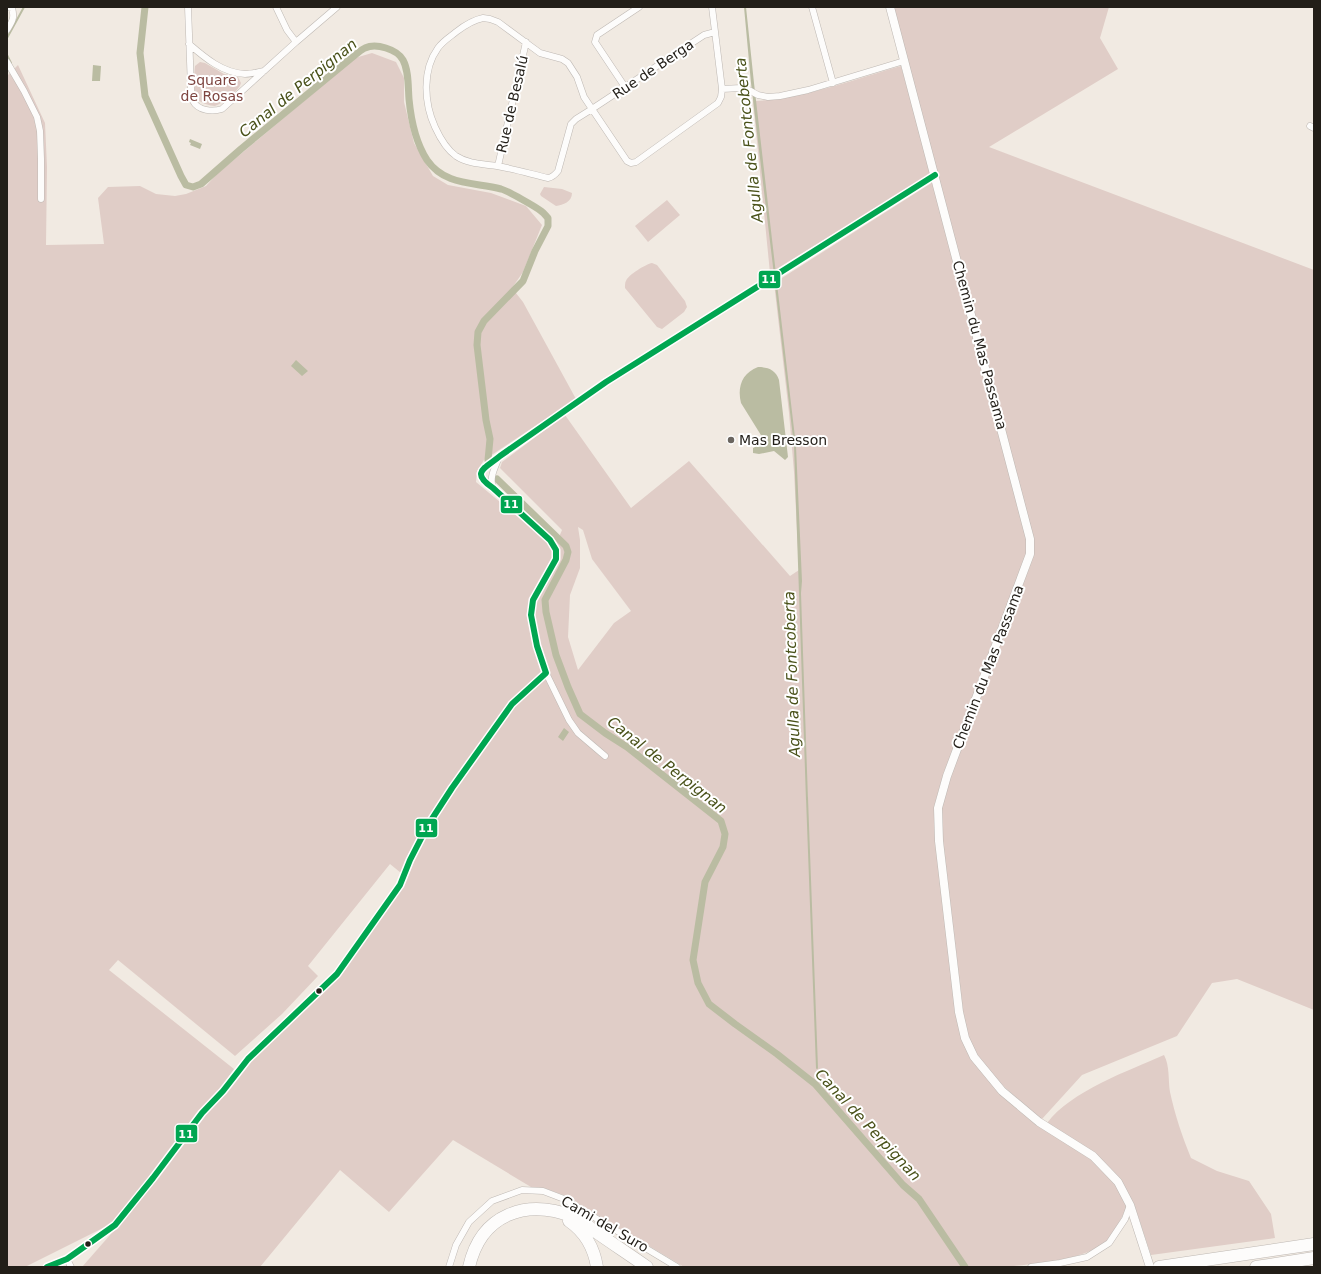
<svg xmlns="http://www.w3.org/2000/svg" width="1321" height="1274" viewBox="0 0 1321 1274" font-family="'DejaVu Sans',sans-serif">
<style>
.green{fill:#e0cdc7;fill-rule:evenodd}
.water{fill:#babca2}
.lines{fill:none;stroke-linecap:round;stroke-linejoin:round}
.stream{stroke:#babca2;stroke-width:2}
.canal{stroke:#babca2;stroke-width:7}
.minor-casing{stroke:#beb8b3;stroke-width:7}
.tertiary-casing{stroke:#beb8b3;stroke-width:9}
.motorway-casing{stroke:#beb8b3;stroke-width:13}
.minor{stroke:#fdfcfb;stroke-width:6}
.tertiary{stroke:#fdfcfb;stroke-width:8}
.motorway{stroke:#fdfcfb;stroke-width:12}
.bus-1-casing{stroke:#fff;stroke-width:9}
.bus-1{stroke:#00a651;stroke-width:6}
.poi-dot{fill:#6a655f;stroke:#fff;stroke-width:1.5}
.bus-dot{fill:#221e18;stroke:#fff;stroke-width:1.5}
.labels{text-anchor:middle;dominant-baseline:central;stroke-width:4;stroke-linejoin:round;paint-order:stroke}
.street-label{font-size:14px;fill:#221e18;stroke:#fff}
.park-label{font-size:14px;fill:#7e4540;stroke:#fff}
.poi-label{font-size:14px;fill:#221e18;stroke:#fff;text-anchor:start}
.water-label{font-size:15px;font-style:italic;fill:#495119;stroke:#fff}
.line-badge{stroke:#fff;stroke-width:1.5}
.badge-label{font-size:11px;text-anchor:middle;font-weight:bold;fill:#fff}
</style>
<rect width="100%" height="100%" fill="#f1eae2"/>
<path class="green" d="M893 7H1109L1100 38 1118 69 989 147 1314 270V1010L1237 979 1212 983 1177 1036 1082 1075 1042 1119C1014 1096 984 1073 969 1039 966 1030 965 1020 963 1011L943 841 942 808 950 777 1034 555V539Z
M372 53 396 62 404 78V102L414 143 433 176 448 185 491 193 526 206 542 225 523 272 512 288 523 302 576 399 484 460 477 471 476 482 548 542 553 551 552 558 530 599 527 615 533 647 542 672 509 702 450 786 425 824 407 859 401 873 390 864 308 966 318 976 282 1014 235 1056 118 960 109 970 234 1069 220 1089 199 1111 151 1176 113 1223 25 1267H7V76L18 65 45 123 47 167 46 245 104 244 98 198 108 187 140 186 156 194 175 196 186 194 206 186 217 174 355 58Z
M200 62 205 63 224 74 238 77 241 83C239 91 223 103 215 106 210 106 201 103 197 99 193 94 194 73 195 66Z
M901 66 931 174 770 273 753 101C800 100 855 79 901 66Z
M933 182 1027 539V554L943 775 934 807 955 1013 971 1059 1038 1124 1090 1159 1115 1184 1127 1207C1123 1215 1113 1235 1107 1241 1083 1261 1036 1263 1006 1267H684L566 1196 544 1188 531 1187 453 1140 389 1212 340 1170 260 1267H82L117 1227 204 1115 225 1093 250 1061 339 976 403 886 413 861 430 827 455 790 514 706 550 674C542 653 530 625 535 602 539 584 567 564 556 544L562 530 500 468 502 462 565 415 631 508 689 461 790 576 799 570 794 472 789 413 774 283ZM578 527 583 530 592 559 631 611 614 623 578 670 568 637 570 595 580 568V540Z
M544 187 562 189 572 193C572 202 563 205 556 206L541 196 540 194Z
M667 200 680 215 648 242 635 226Z
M652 263 657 265 685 301 687 307 684 312 662 329 657 327 625 288C625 286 625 282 626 281 628 275 646 264 652 263Z
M1164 1055C1170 1066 1168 1080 1170 1092 1175 1115 1182 1136 1191 1158L1217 1171 1249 1181 1271 1214 1275 1238 1151 1255 1134 1204 1121 1180 1047 1123C1071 1091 1128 1071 1164 1055Z"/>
<path class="water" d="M744 7H746L754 83 776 274 774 275 751 83Z
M93 65 101 66 100 81H92Z
M190 139 202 144 200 149 190 145 191 143 189 142Z
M776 275 796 446 802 581 801 593 808 800H806L794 446 774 277Z
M296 360 308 371 302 376 291 366Z
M758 367C768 367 776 370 779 380L788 457 785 460 774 451 759 454 753 453V448L763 443 764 440 741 403C737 387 742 373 758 367Z
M564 728 569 732 563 741 558 737Z"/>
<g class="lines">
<path class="stream" d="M7 38 24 7
M7 55 11 63
M807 798 817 1068"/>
<path class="canal" d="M145 7 140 53 145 96 181 176 186 185 193 187 201 184 241 149 355 55C358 53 362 49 365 48 376 43 397 49 403 60 409 71 408 87 409 99 411 120 416 143 427 160 445 186 474 182 501 189 508 191 536 207 541 211 544 213 546 216 548 218V226L535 251 523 281 484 321 478 332 477 345 486 420 490 439 488 460
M497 479 566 546 568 552 566 560 545 600 546 612 556 655 568 687 580 714 605 733 627 747 721 821 725 834 723 847 705 882 693 960 698 983 709 1004 735 1024 777 1054 815 1084 903 1185 919 1199 965 1267"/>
<defs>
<path id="minor" d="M188 7 191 88C191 92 191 98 193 101 198 111 213 112 222 109L296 42 337 7
M276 7 287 30 296 42
M712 7 722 89 721 97 718 103 636 162 631 163 627 161 592 109 704 35 715 32
M812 7 833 83
M483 18 490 19 498 22 540 53 562 59 568 63 577 77 584 97 592 109 576 119 571 124 558 171C555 175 553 177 548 178 531 174 514 169 497 166 483 164 468 164 456 156 446 149 440 138 435 127 424 103 422 70 438 48 443 41 450 37 456 32 465 25 473 20 483 18Z
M7 30C12 22 15 18 12 8L7 7
M189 44C205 58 223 73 245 74 251 74 258 72 264 71
M7 62 24 91 37 117 40 131 41 159V199
M625 87 595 42 597 35 639 7
M722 89 741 88H745L758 95 768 97 780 96 808 90 904 61
M1310 126 1314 128
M498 166 526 42
M493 488C489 477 495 468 499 457
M546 673 569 720 578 733 605 756
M67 1259 71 1267
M47 1267 67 1259 115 1225 153 1178 202 1113 223 1091 248 1059 337 974 400 885 410 860 428 825 452 788 512 704 546 673 537 646 531 615 533 600 556 559V550L550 540 493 488C469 472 486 468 500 456L606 382 935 175
M449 1267 456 1245 469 1222 492 1201 522 1190 543 1191 564 1199 677 1267
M1031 1267 1060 1263 1087 1257 1109 1243 1125 1219 1130 1205"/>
<path id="tertiary" d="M890 7 1030 539V554L947 776 938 808 939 841 959 1012 965 1038 974 1057 1002 1091 1039 1122 1093 1156 1118 1182 1130 1205 1150 1267"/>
<path id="motorway" d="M569 1221C585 1232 594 1248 597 1267
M469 1267C481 1214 526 1198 574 1217 582 1220 589 1227 596 1232 613 1244 630 1255 647 1267
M1159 1267 1314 1244
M1256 1267 1314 1258"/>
</defs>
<use href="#minor" class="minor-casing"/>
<use href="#tertiary" class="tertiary-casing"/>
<use href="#motorway" class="motorway-casing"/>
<use href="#minor" class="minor"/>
<use href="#tertiary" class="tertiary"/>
<use href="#motorway" class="motorway"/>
<defs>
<path id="bus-1" d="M47 1267 67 1259 115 1225 153 1178 202 1113 223 1091 248 1059 337 974 400 885 410 860 428 825 452 788 512 704 546 673 537 646 531 615 533 600 556 559V550L550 540 493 488C469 472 486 468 500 456L606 382 935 175"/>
</defs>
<use href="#bus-1" class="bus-1-casing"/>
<use href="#bus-1" class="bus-1"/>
</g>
<circle class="poi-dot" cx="731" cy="440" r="4"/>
<g class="bus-dot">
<circle cx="319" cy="991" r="3.5"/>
<circle cx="88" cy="1244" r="3.5"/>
</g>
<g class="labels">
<g class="street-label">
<text transform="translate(653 69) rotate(-34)">Rue de Berga</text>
<text transform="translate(512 104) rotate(-77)">Rue de Besalú</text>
<text transform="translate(980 345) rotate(75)">Chemin du Mas Passama</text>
<text transform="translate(988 667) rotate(-69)">Chemin du Mas Passama</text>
<text transform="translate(605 1224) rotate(30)">Cami del Suro</text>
</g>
<g class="park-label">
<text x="212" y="80">Square<tspan x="212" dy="16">de Rosas</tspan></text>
</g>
<g class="poi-label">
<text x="739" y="440">Mas Bresson</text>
</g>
<g class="water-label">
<text transform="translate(298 88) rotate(-39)">Canal de Perpignan</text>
<text transform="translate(749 140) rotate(-96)">Agulla de Fontcoberta</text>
<text transform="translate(792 674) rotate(-92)">Agulla de Fontcoberta</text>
<text transform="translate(667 765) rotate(38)">Canal de Perpignan</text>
<text transform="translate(868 1125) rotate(47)">Canal de Perpignan</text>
</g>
</g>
<g class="line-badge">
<rect x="758" y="270" width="23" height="19" rx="4" fill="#00a651"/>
<rect x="500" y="495" width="23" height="19" rx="4" fill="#00a651"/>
<rect x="415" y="818" width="23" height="20" rx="4" fill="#00a651"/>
<rect x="175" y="1124" width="23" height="19" rx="4" fill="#00a651"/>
</g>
<g class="badge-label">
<text x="769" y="283">11</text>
<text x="511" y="508">11</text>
<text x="426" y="832">11</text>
<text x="186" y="1138">11</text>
</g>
<rect width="1321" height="1274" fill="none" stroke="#221e18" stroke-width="16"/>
</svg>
